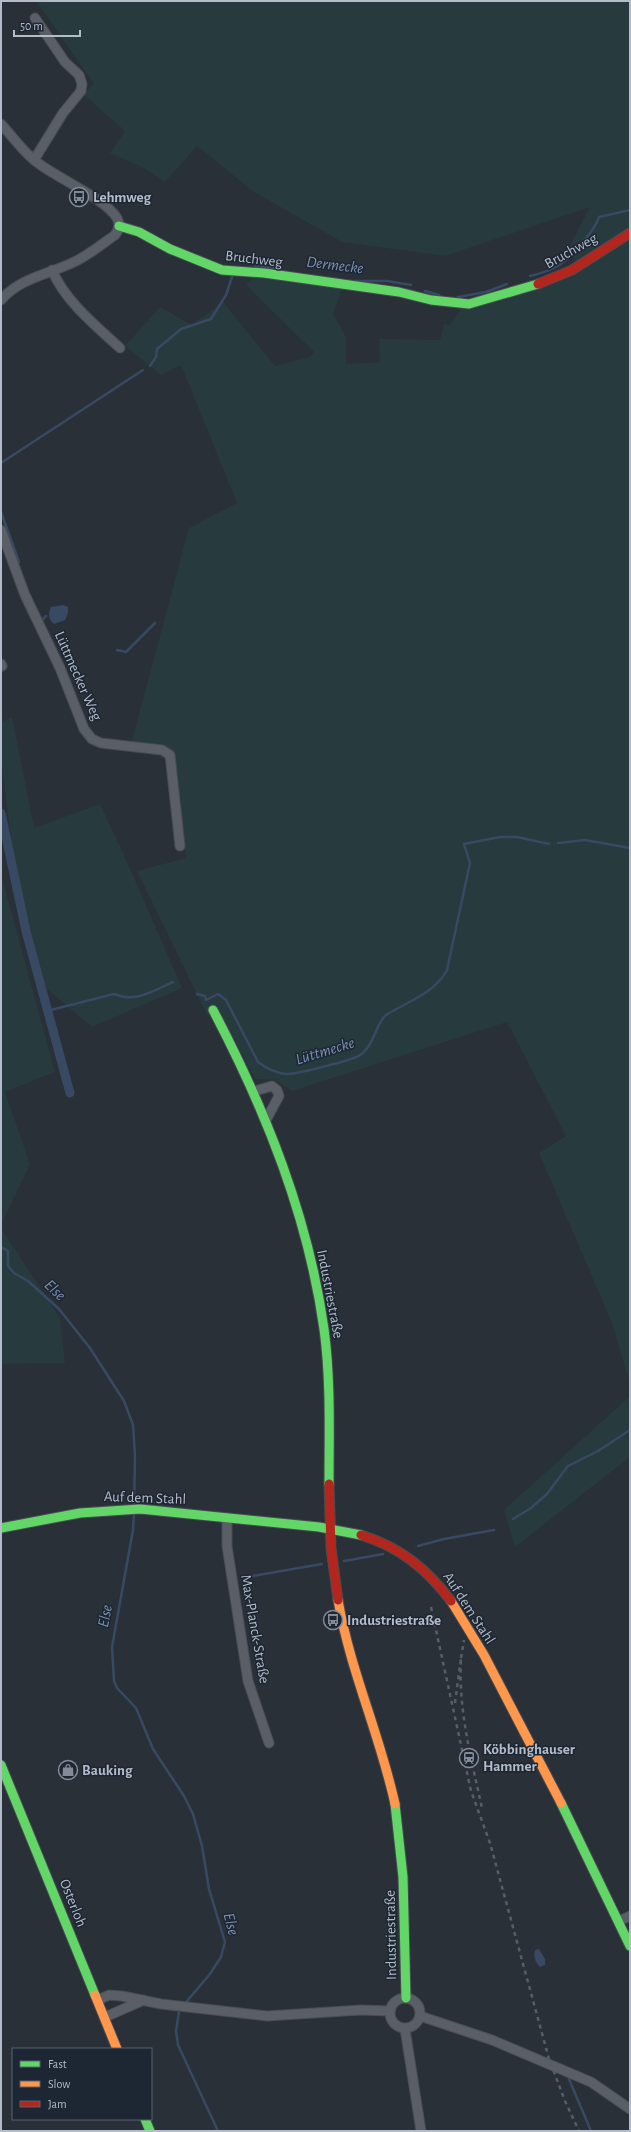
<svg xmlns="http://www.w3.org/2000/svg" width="631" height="2132" viewBox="0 0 631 2132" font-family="'Alegreya Sans',sans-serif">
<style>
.green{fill:#273a3e}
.water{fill:#384963}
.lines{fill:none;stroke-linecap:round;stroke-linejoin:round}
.stream{stroke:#384963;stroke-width:2.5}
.canal{stroke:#384963;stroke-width:9}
.street-casing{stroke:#484c53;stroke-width:11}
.fast-casing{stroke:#484c53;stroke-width:11}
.slow-casing{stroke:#484c53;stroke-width:11}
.jam-casing{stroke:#484c53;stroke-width:11}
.street{stroke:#5a5e66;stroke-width:9}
.fast{stroke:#63d668;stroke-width:9}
.slow{stroke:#ff974d;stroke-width:9}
.jam{stroke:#b3261e;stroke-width:9}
.rail{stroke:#595d64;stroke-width:2.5;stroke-dasharray:4 4;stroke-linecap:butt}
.labels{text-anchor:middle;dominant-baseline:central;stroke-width:3;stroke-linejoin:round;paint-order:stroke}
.poi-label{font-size:15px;font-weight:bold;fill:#b4bcc9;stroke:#1d2633;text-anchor:start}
.street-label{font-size:15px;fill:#b4bcc9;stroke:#1d2633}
.water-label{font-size:16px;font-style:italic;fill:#7c92b1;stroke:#1d2633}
</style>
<rect width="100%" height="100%" fill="#2a3038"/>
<path class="green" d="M36 1H630V1384L612 1323 539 1153 566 1136 507 1022 292 1091 275 1080 255 1079 220 1012 207 1015 137 871 186 858 170 750 131 744 189 528 237 503 181 365 161 375 125 346 160 307 192 325 223 302 275 366 310 357 314 352 246 285 253 277 342 289 333 314 346 337V364L380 362 379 339 440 340 444 324 450 325 462 307 581 271 568 249 590 207 445 256 342 242 254 192 197 146 165 182 144 168 110 153 125 131 83 94 94 84Z
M12 717 34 828 100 804 132 873 182 988 92 1027 46 988 15 870 1 757V722Z
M1 874 55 1072 5 1092 30 1164 1 1225Z
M1 1228 60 1318 65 1363 1 1364Z
M630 1396V1457L515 1547 504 1510Z"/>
<path class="water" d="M63 605 68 607V613L65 620 54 624C48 619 48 614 51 607Z
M539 1949 545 1959V1965L540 1967C535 1962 533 1956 535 1950Z"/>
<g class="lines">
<path class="stream" d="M255 266 274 268
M530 276C539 274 548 271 556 267 570 259 594 232 599 217L630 210
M354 281H387L411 285
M425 291 439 295
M458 297 486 292 507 284
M150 366 156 357 157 349 181 329 211 319 226 295 232 277
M1 463 143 370
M1 512 19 562
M43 619 46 616
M117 650 126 652 155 623
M558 843 585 840 630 848
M197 994 205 996 206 1000 218 994 226 1000 258 1062C266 1068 276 1073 286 1074 293 1075 354 1060 360 1055 374 1046 377 1021 386 1015 408 1001 434 994 447 970L470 863 464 844 500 837H517L549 844
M47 1011 114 994C136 1003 153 991 173 982
M1 1247 8 1251V1266L14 1273 28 1281 59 1309 90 1348 124 1401 133 1425 135 1456 134 1506
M134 1513 133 1530 112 1647 114 1681 117 1688 136 1708 153 1749 184 1796 193 1814 202 1846 209 1889 225 1942 221 1957 210 1974 187 2001
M513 1519 531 1508 547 1494 568 1466 598 1451 630 1430
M418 1546 444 1539 494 1530
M344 1561 383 1554
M252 1576 322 1564
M179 2012 176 2031 178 2045 218 2131
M569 2079 591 2131"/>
<path class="canal" d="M1 813 26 931 70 1093"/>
<defs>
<path id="street" d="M1 124C12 136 22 150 34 160 54 177 105 198 117 218 120 224 119 230 115 235 102 244 89 255 74 262 49 274 20 278 1 300
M34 160 63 113 81 91 82 84 79 75 65 62 35 18
M52 270C65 301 95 325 120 348
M1 530 25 595 60 668 84 729 92 739 101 743 162 750 170 755 180 846
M1 664 2 666
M255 1091 272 1086 277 1090 279 1096 266 1120
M227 1518V1546L248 1681 269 1743
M619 1921 630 1916
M390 2013a15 15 0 1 1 30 0a15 15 0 1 1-30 0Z
M98 2000 109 1995 122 1996 161 2004 267 2016 361 2010 390 2011
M420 2016 492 2040 591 2082 630 2109
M105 2017 144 2000
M405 2029 421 2131"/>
<path id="fast" d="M119 226 139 232 170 249 222 270 264 273 399 292 431 300 469 304 538 284
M213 1010C266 1111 308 1216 324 1329 331 1381 329 1432 329 1484
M1 1528 80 1513 140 1509 319 1527 361 1535
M1 1765 95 1995
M561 1803 630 1946
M395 1804 403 1877 406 1998
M145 2119 150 2131"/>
<path id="slow" d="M338 1600C350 1670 380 1735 395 1804
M451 1601 484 1655 561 1803
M95 1995 117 2049"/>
<path id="jam" d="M538 284 572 270 630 233
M329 1484 331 1548 338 1600
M361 1535C400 1547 427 1569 451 1601"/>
</defs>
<use href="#street" class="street-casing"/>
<use href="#fast" class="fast-casing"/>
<use href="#slow" class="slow-casing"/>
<use href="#jam" class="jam-casing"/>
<use href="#street" class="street"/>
<use href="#fast" class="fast"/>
<use href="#slow" class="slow"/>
<use href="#jam" class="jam"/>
<path class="rail" d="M431 1607 471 1791 490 1843 549 2059 565 2101 579 2131
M461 1658 464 1640
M455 1703 461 1658C458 1709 471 1758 482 1808"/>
</g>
<defs>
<symbol id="bus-ring" viewBox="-11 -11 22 22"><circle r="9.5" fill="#1d2633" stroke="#848b96" stroke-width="1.5"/><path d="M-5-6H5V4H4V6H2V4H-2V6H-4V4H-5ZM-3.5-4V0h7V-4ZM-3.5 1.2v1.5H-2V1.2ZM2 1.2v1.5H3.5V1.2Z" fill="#848b96"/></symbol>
<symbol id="station-ring" viewBox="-11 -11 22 22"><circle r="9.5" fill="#1d2633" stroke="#848b96" stroke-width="1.5"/><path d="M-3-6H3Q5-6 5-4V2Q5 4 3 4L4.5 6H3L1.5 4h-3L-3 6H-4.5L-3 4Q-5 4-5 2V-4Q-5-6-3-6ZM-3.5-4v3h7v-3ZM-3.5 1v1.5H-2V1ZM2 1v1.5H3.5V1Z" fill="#848b96"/></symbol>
<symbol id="shop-ring" viewBox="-11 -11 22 22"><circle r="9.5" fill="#1d2633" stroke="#848b96" stroke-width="1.5"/><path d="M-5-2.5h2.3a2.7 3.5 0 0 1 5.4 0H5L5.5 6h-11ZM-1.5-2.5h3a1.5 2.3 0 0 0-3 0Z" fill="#848b96"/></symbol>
</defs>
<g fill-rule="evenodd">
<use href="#bus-ring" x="68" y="186" width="22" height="22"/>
<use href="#bus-ring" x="322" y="1609" width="22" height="22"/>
<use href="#station-ring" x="458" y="1747" width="22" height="22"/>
<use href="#shop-ring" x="57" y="1759" width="22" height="22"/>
</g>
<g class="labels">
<g class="poi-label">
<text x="93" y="197">Lehmweg</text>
<text x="347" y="1620">Industriestraße</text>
<text x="483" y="1749">Köbbinghauser<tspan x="483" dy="17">Hammer</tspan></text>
<text x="82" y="1770">Bauking</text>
</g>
<g class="street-label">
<text transform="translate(571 251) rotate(-29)">Bruchweg</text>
<text transform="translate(254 259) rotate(7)">Bruchweg</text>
<text transform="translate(78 676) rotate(66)">Lüttmecker Weg</text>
<text transform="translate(330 1294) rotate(79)">Industriestraße</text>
<text transform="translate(145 1498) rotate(2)">Auf dem Stahl</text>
<text transform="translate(469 1608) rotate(57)">Auf dem Stahl</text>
<text transform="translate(255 1629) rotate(80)">Max-Planck-Straße</text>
<text transform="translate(73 1903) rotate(68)">Osterloh</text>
<text transform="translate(391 1935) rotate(-91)">Industriestraße</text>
</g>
<g class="water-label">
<text transform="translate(335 265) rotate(7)">Dermecke</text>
<text transform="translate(325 1051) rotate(-17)">Lüttmecke</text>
<text transform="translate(55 1290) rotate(43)">Else</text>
<text transform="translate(105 1616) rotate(-79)">Else</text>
<text transform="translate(231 1924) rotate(76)">Else</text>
</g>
</g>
<rect width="631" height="2132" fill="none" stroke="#b4bcc9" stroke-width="4"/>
<rect x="12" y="2048" width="140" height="72" fill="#1d2633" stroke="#59626f"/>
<rect x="20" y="2061" width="20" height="6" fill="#63d668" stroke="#59626f"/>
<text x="48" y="2068" font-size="12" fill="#b4bcc9">Fast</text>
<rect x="20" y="2081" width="20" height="6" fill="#ff974d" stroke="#59626f"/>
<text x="48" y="2088" font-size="12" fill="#b4bcc9">Slow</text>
<rect x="20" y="2101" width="20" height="6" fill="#b3261e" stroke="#59626f"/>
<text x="48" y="2108" font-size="12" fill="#b4bcc9">Jam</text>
<path d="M14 30v6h66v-6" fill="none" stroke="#b4bcc9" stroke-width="2"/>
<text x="20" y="30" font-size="12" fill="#b4bcc9" stroke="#1d2633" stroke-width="3" paint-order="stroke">50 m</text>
</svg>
